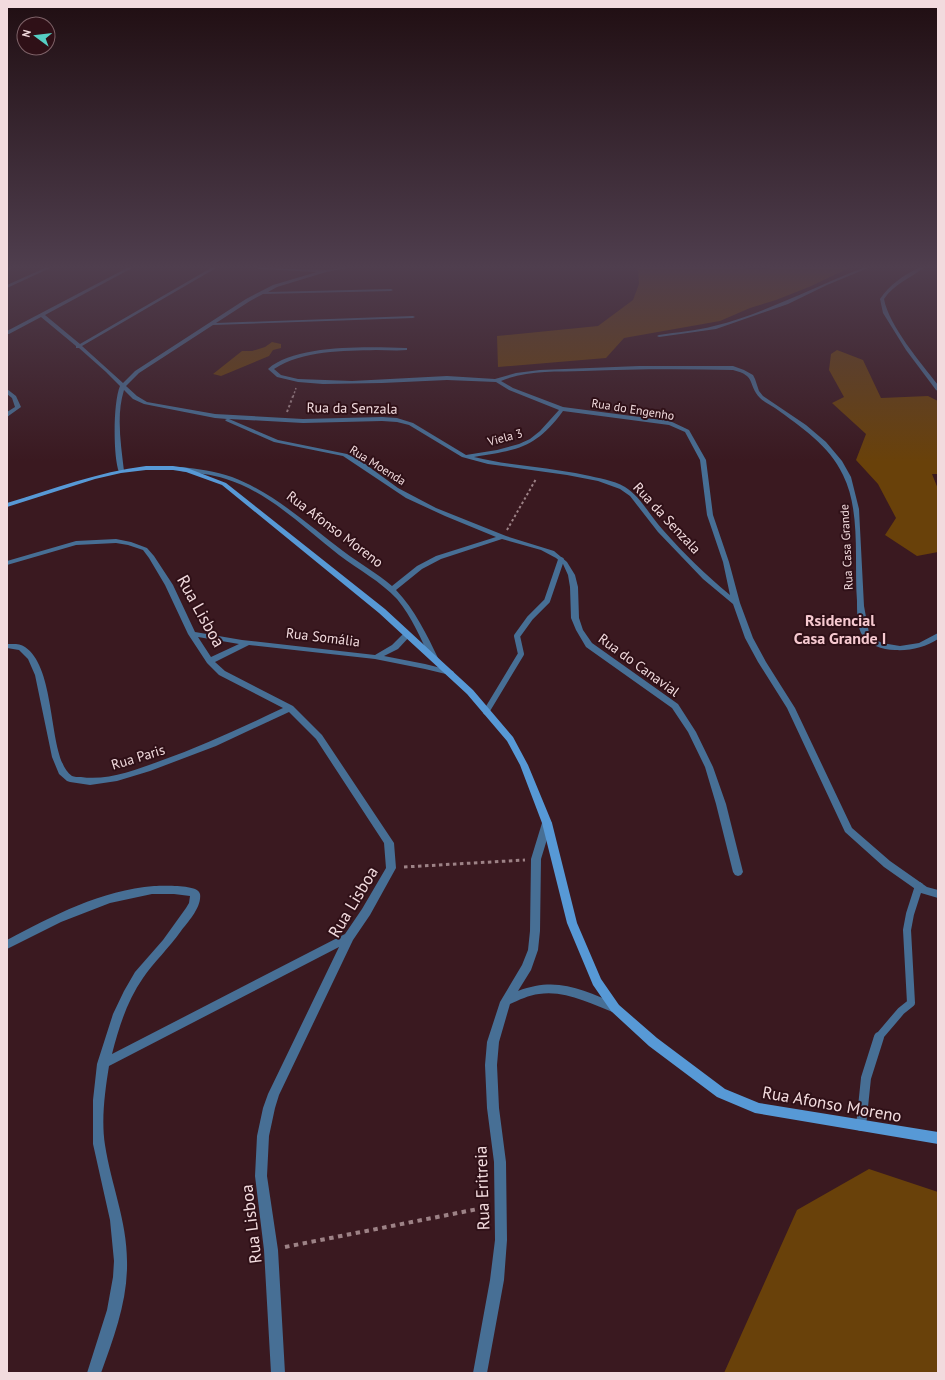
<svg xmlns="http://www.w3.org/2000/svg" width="945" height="1380" viewBox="0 0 945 1380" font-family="'PT Sans',sans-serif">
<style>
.forest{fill:#69410a}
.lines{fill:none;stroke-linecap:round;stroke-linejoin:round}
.path-far3{stroke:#9d8286;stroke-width:1.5;stroke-dasharray:2 2;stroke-linecap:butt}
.path-far2{stroke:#9d8286;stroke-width:2;stroke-dasharray:2.5 2.5;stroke-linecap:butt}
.path-far1{stroke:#9d8286;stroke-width:3;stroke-dasharray:3.5 3.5;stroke-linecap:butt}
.path{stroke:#9d8286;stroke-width:4;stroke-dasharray:4.5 4.5;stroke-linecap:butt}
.service-far2{stroke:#476f95;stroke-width:6}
.service-far1{stroke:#476f95;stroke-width:8}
.service{stroke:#476f95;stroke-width:10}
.minor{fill:#476f95;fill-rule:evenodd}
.secondary{fill:#5799d6;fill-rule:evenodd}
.labels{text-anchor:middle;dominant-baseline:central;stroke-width:4;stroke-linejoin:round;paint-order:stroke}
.far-street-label{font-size:12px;fill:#f2dbde;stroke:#2f1017}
.street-label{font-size:14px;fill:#f2dbde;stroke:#2f1017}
.quarter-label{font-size:16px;font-weight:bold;fill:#f6c9d0;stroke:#2f1017}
.near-street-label{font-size:17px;fill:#f2dbde;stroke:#2f1017}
</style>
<rect width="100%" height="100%" fill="#3a1920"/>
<path class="forest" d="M638 268H740L760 270 771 268H849L809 287 776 300 750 308 720 321 624 338 606 358 498 367 497 336 598 326 633 300 639 284Z
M272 342 281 344V348L273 350 269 356 221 376 213 374 242 351H252L265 347Z
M837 350 863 360 881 398 928 396 938 401V474H932L938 489V552L917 556 885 535 896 518 878 484 856 460 866 434 832 403 844 397 829 370 831 354Z
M869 1169 938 1192V1373H724L797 1210Z"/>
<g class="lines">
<path class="path-far3" d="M293 397 296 388"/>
<path class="path-far2" d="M287 412 293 396
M507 530 536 479"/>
<path class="path-far1" d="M404 867 525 860"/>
<path class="path" d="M285 1247 488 1207"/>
<path class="service-far2" d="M486 712 521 654 517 636 530 618 547 601 561 560"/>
<path class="service-far1" d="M878 1038 901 1011 911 1003 907 930 910 914 919 886"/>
<path class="service" d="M861 1126 866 1078 879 1037"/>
<path class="minor" d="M8 268H12L7 272V269Z
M45 268H50L7 288V285Z
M127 268H132L45 315 80 344 211 268H216L82 346 123 383 135 371 246 299 273 285 317 272 259 269 257 268 325 270 347 268 326 272 277 287 268 292 391 289 393 290 391 291 263 294 250 301 216 323 413 316 415 317 413 318 213 325 139 373 126 386 137 396 147 402 215 414 303 419 382 417 397 418 413 423 466 455 497 450 519 444 530 439 540 431 559 410 509 390 496 382 447 380 382 383 323 384 298 382 277 377 268 369C296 344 369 347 405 348H407V350C397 351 386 350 376 350 343 351 303 350 274 369L281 375 298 379 352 381 447 376 495 379 516 373 540 370 639 366H733L744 370 753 375 755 379 759 391 763 396 806 425 826 442 842 461 851 477 859 509 864 606 869 633 874 639 882 643 900 646 919 643 938 633V639C926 647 910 651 895 650 882 650 868 645 861 633 857 624 857 610 857 601 854 561 861 511 843 475 829 445 801 427 775 408 770 405 764 402 760 398 747 384 757 376 733 370 683 369 633 369 583 371 555 372 527 370 501 381L513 388 563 407 670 421 689 430 706 460 713 515 729 562 740 603 753 638 766 662 795 708 852 828 890 861 927 887 938 890V898L921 893 884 867 845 832 787 708 758 662 745 638 733 604 703 579 658 532 630 496 620 489 598 481 567 475 488 464 462 457 409 425 397 422 382 421 303 423 229 419 278 440 347 454 361 461 398 488 436 508 506 536 554 551 567 562 575 575 578 587 579 618 583 630 592 643 678 704 696 732 713 767 726 804 743 872 741 875 738 876 735 875 733 872 716 804 705 767 688 732 672 708 586 647 576 630 571 618 570 587 568 575 563 564 556 558 541 550 502 539 441 559 422 569 396 590C415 610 427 635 439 660L435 662 431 660C421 639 412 617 397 599 380 581 359 570 339 555 303 527 270 493 226 479 211 474 196 473 181 471L178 469 181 467C198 469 215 471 232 477 274 493 307 524 343 551 359 563 377 573 392 586L417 566 436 556 496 537 445 516 406 498 343 456 274 442 226 421 225 420 227 419 215 418 144 404 133 399 124 390C116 415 121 445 124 471L123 472H119C113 457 113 402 120 386L106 372 79 348H76V346L41 317 9 334H7V331ZM563 411 669 425 685 432 700 460 707 515 723 562 730 595C706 575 684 554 663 530 650 516 641 497 625 487 613 480 598 478 585 475 548 467 510 466 474 457 518 450 536 448 563 411Z
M863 268H868L827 285 788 304 716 329 659 337 657 336 659 335C677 332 696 331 714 326 766 313 813 287 863 268Z
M918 268H923C909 279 894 284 884 299 889 326 921 363 938 385V391L936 390 906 350 883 313 880 299C890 284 903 276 918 268Z
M7 389 16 396 21 407 7 417V412L15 407 12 398 7 394Z
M116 539 131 542 147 548 154 556 173 585 195 632 242 640 375 655 392 645 404 633H407L411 635 398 649 384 656 425 664 453 671 454 673 450 675 425 669 375 659 249 645 215 662 225 671 293 706 322 735 394 843 396 868 370 915 353 940 279 1095 275 1108 269 1136 267 1176 278 1250 285 1373H271L264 1250 255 1176 257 1136 263 1108 268 1094 339 947 109 1066C105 1091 101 1120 105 1145 111 1184 127 1221 127 1261 128 1300 114 1337 101 1373H87L107 1310 113 1277 114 1261 110 1220 93 1144V1100L97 1064 113 1014 124 991 135 972 163 940 186 908 189 903 190 896 174 894H152L110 903 61 922 7 949V940C52 916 102 890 154 886 163 886 198 884 200 894 202 907 188 922 181 931 169 948 154 962 143 978 127 1001 119 1027 112 1054L345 934 362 909 386 868 384 843 316 739 289 712 216 746 150 771 117 781 90 785 70 782 67 781 59 774 52 757 35 675 28 659 19 650 7 648V644C12 644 20 643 25 647 58 669 47 760 72 776 74 777 78 777 81 777 107 781 136 770 160 761 202 746 243 727 283 708L219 675 207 663 188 634 165 585 149 558 143 550 128 545 116 543 76 545 7 565V561L76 541ZM198 637 239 644 211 657Z
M547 820 550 821 552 823 541 859 540 931 538 950 531 970 518 991C558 976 582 990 619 1005L620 1008 619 1011 615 1013C591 1004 566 990 539 994 529 995 519 1000 510 1004L499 1042 497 1065 499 1108 506 1162 507 1240 504 1280 487 1373H473L490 1280 495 1240 494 1162 487 1108 485 1065 487 1042 500 1002 522 965 528 950 530 931 531 859 542 823 544 821Z"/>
<path class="secondary" d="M146 466H173L187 468 226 483 385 609 473 690 513 737 528 765 552 823 577 923 601 979 619 1005 657 1038 725 1089 759 1103 938 1132V1144L755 1113 717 1097 649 1046 611 1011 593 985 567 923 542 823 520 765 507 741 467 694 379 613 222 485 186 472 173 470H146L121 473 95 479 7 507V503C53 489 98 472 146 466Z"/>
</g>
<linearGradient id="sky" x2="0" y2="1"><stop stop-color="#200e12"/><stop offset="0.58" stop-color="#4f3e4e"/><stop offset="1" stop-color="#4f3e4e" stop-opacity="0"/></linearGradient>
<rect width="945" height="461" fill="url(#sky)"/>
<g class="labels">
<g class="far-street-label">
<text transform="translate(633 409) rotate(9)">Rua do Engenho</text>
<text transform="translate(505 437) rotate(-15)">Viela 3</text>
<text transform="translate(378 465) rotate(32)">Rua Moenda</text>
<text transform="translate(846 547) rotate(-93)">Rua Casa Grande</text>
</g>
<g class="street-label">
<text transform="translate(352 408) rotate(1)">Rua da Senzala</text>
<text transform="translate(667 518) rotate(47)">Rua da Senzala</text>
<text transform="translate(335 529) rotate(37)">Rua Afonso Moreno</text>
<text transform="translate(323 637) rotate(7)">Rua Somália</text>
<text transform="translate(639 665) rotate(36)">Rua do Canavial</text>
<text transform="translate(138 757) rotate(-17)">Rua Paris</text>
</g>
<g class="quarter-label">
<text x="840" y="620">Rsidencial<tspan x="840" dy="18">Casa Grande I</tspan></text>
</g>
<g class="near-street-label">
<text transform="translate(201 611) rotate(61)">Rua Lisboa</text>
<text transform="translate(353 902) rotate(-59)">Rua Lisboa</text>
<text transform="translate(832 1104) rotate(10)">Rua Afonso Moreno</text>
<text transform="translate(482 1188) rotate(-92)">Rua Eritreia</text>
<text transform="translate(251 1224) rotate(-97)">Rua Lisboa</text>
</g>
</g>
<rect width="945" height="1380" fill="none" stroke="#f2dbde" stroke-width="16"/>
<g transform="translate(36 36) rotate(285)"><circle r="19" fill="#2f1017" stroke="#7d6167"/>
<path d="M0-3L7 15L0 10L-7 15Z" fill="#56cec4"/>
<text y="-6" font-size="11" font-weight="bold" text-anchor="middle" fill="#f2dbde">N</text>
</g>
</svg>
